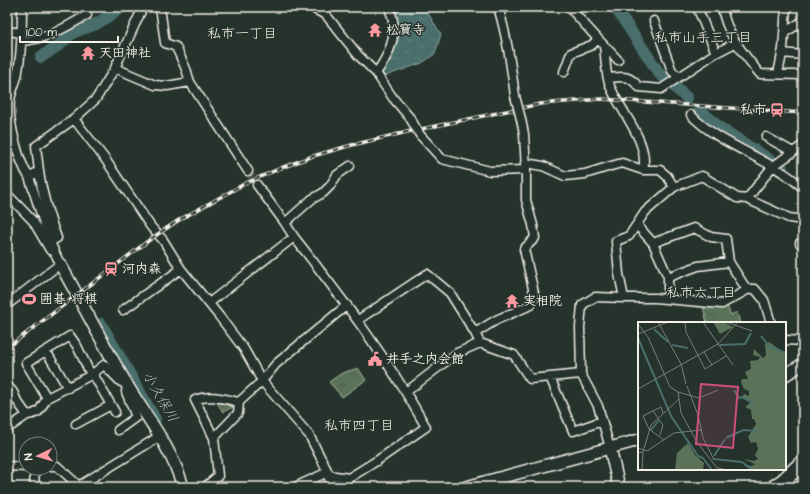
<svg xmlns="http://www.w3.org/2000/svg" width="810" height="494" viewBox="0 0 810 494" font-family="'Architects Daughter','Klee One',sans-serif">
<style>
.park{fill:url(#park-tufts);stroke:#a7b2a0}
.water{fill:url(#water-ripples);stroke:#8da29e}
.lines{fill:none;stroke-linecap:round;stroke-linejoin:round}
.river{stroke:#496e6c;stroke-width:12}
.street-tunnel{stroke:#455049;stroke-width:8;stroke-dasharray:8 4;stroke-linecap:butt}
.street-casing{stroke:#f4f1e8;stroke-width:11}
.secondary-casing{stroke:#f4f1e8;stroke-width:14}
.highway-casing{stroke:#f4f1e8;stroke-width:17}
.street{stroke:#26332d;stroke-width:8}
.secondary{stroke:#26332d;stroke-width:11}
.highway{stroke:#26332d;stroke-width:14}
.rail-casing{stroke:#f4f1e8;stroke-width:3.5}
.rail{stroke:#26332d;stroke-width:2;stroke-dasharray:6;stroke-linecap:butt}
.street-bridge-casing{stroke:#f4f1e8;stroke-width:11;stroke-linecap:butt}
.street-bridge{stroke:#26332d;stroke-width:8}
.labels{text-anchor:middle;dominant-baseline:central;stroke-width:3;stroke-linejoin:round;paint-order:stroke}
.poi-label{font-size:13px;font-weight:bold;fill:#f4f1e8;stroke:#26332d;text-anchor:start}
.neighbourhood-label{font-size:14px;fill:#f4f1e8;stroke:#26332d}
.water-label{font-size:14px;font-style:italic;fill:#b0bdb6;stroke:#26332d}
.inset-river{fill:none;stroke:#496e6c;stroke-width:2}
.inset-road{fill:none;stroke:#787f78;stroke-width:1}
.view{fill:#ce4e7e;fill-opacity:0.15;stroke:#ce4e7e;stroke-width:2}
.inset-edge{fill:none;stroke:#f4f1e8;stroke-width:2}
</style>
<defs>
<pattern id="park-tufts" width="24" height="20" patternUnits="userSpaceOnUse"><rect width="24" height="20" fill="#5a7358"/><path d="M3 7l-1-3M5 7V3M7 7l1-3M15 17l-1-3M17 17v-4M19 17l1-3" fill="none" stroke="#515b4e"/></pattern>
<pattern id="water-ripples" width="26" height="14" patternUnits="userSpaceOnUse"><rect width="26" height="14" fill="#496e6c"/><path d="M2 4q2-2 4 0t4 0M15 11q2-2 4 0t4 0" fill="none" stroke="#648381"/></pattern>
</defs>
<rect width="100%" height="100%" fill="#26332d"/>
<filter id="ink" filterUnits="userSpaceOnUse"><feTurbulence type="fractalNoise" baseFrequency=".025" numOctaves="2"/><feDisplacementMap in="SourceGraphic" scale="8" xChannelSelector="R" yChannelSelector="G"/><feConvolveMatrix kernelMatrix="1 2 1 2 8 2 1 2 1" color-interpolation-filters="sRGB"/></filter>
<g filter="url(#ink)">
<path class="park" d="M727 306 731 315 737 312 740 323H707L703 307Z
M358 368 366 380 342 397 329 382 342 373Z
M216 401 233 407 223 412Z"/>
<path class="water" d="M401 7H424L441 34 435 54 422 63 385 76 382 73 393 56 399 36 396 10Z"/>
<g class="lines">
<path class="river" d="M615 7 659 73 687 98
M41 57 59 45 74 32 96 24 123 7
M700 110 720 128 782 168
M101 324 155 419"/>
<path class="street-tunnel" d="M248 171 257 185"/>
<defs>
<path id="street" d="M159 7 161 14 165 43 176 47 186 69 190 82
M310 7 326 15 358 55 376 73 393 98 410 118
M498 7C507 36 511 66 515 96
M569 7 598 39
M697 7 716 53
M722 7C726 34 743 53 760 74L803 75
M654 21 672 71 679 77
M7 31 22 33
M784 33 803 21
M21 41C46 40 66 27 87 15
M604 46C606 58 605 74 610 86 620 111 650 142 643 170
M782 53 803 55
M115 68 155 85 167 86 190 82 248 171
M564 72 571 53 592 45 598 39 618 60
M376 73C387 58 396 41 393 22 393 17 390 12 389 7
M778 74 783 49 786 7
M608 78C624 77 628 74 639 87L661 89 714 54 735 43
M691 115C722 147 771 158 803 188
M74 119 96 99 115 68 143 7
M420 135 442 159 490 171 526 170
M766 137 793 152
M525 163 543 166 565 176 585 174 611 166 622 163 643 170H660L667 176 674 187
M39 171C42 195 49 216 57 238L50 242
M29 177 39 171 36 146 74 119 105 159 151 227 163 240 181 269 219 316 244 349 262 381 309 435 327 470 331 487
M257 185 285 223 294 237C342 298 388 359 426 427L378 460 349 478 328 475
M7 194 33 221 50 250
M747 199 789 218 803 220
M285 223 312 199 323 193 330 186 337 175 350 166
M637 225 653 243 668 277V299
M653 243 694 228 711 237 726 239 729 262 747 290
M800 243 803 244
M668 277 698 266 729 262
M624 298 619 274 616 241 629 236 645 212 674 187 702 176 737 198 747 199 772 167 803 145
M209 303 294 237
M7 305 60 264 50 242 29 177C18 161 8 120 10 101 11 91 17 81 18 71 22 50 22 28 22 7
M123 310 181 269
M358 320 427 274 450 293 475 333 480 343 514 355 530 379 581 374
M475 333 496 320 531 305 534 293 524 249 535 238 533 225 526 200V170L524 134 521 119
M785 340 803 341
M46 351 68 388
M93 374 115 412
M550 377 573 431 602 421
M7 385 13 392 17 401 27 415
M406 392 457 353 480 343
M47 398 26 363 70 336 77 346 91 375
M76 424 111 405
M7 429 27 415 33 414 39 411 47 398 91 375 104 365 121 382 127 384 126 392 136 417 118 430
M214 438 238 413 239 402 262 381 276 364 347 305
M610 448 598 406 581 374 580 327 582 305 595 297 624 298H655L722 304 749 289H755L764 300 771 323
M7 466 26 467
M50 466H57L80 487
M79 486 160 436
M34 487 35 468
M205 487 218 476 214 438 195 400C209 394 225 399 239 402
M295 487 328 472"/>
<path id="secondary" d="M60 264C82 303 103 344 126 383 146 417 172 448 183 487
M785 375 803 364
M610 448 619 487
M466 487 639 440"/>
<path id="highway" d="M774 487 783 481 803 462"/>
</defs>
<use href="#street" class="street-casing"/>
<use href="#secondary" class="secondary-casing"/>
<use href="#highway" class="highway-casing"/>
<use href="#street" class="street"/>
<use href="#secondary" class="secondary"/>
<use href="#highway" class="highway"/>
<defs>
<path id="rail" d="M7 348 152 238 179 220 246 183 281 168 313 156 352 145 407 132 540 104 601 99 803 113"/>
</defs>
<use href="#rail" class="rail-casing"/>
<use href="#rail" class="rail"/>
<defs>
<path id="street-bridge" d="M515 96 521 119
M410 118 420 135"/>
</defs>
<use href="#street-bridge" class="street-bridge-casing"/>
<use href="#street-bridge" class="street-bridge"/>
</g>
</g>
<defs>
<symbol id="temple-bare" viewBox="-9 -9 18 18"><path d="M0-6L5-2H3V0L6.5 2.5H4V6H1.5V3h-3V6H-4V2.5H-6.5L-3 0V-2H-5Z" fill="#ff9aa2" stroke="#26332d" stroke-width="2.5" paint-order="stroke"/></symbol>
<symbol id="station-bare" viewBox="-9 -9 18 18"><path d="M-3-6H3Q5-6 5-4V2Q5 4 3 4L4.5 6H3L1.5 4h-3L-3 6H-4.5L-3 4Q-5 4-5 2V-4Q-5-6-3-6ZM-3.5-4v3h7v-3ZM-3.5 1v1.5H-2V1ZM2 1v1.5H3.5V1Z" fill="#ff9aa2" stroke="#26332d" stroke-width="2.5" paint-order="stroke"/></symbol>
<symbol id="stadium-bare" viewBox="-9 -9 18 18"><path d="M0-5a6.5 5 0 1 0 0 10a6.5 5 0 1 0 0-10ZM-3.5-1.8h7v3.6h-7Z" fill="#ff9aa2" stroke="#26332d" stroke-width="2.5" paint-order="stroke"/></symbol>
<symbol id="civic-bare" viewBox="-9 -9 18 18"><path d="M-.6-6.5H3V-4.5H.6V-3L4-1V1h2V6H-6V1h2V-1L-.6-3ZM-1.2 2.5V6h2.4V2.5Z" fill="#ff9aa2" stroke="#26332d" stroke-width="2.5" paint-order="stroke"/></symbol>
</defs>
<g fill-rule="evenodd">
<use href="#temple-bare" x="365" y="20" width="20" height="20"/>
<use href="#temple-bare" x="78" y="43" width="20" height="20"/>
<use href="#station-bare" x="767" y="100" width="20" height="20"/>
<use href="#station-bare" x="101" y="259" width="20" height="20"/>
<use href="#stadium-bare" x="19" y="289" width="20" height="20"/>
<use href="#temple-bare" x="502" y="291" width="20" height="20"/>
<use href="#civic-bare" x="365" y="349" width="20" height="20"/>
</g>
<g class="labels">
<g class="poi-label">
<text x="386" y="30">松寶寺</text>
<text x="99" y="53">天田神社</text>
<text x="766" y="110" text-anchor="end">私市</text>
<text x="122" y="269">河内森</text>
<text x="40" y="299">囲碁 将棋</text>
<text x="523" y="301">実相院</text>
<text x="386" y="359">井手之内会館</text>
</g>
<g class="neighbourhood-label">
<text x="242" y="34">私市一丁目</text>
<text x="703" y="38">私市山手三丁目</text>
<text x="701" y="293">私市六丁目</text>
<text x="359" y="426">私市四丁目</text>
</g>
<g class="water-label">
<text transform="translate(160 397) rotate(60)">小久保川</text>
</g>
</g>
<g transform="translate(638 322)">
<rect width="148" height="148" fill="#26332d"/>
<path d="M131 20 148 32V148H113L106 143 114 144 117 142 106 137 116 139 120 137 117 133 120 127 118 120 113 121 110 115 118 102 116 97H114L113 88 107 85 113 80 103 76 106 72 111 74V69L106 67 103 60 104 57H110L107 50 113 47 112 39 120 38 122 35 115 33 116 27 125 36 128 33 127 22Z" fill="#5a7358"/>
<path d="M75 0H86L95 5 82 12ZM50 121 57 133 66 141 65 148H37L39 131Z" fill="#5a7358"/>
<path class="inset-river" d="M16 7 30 20M123 14 131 24 148 31M0 16 33 94 60 134 65 136 74 148M34 23 50 26M82 23 107 22 113 11M96 68 101 76 104 75 117 82M13 108 21 98M88 116 105 108 119 109M76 134 87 117M75 137 104 140 114 148"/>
<path class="inset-road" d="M20 0 43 42 48 62M47 0 48 10 67 47 88 34M65 0 95 43M88 0 114 9M0 2 10 15 32 65 40 70 43 91 59 120 79 146 90 148M0 12 30 0M66 30 74 43M49 64 60 93 65 116 76 138M0 67 80 22 100 0M40 70 61 76 80 68M15 89 25 103 22 113M25 91 23 85 5 94 11 107 26 118M0 126 9 129 36 111 63 108M0 131 5 130 13 103 41 77M4 148 5 130"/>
<path class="view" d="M63 62 100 65 95 126 58 122Z"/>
<rect width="148" height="148" class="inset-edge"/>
</g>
<rect width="810" height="494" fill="none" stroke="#26332d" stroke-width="24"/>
<rect x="12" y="12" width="786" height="470" fill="none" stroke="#f4f1e8" stroke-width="1.5" filter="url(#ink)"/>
<g transform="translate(38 456) rotate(265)"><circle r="19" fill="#26332d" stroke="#787f78"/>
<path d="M0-3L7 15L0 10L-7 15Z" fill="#ff9aa2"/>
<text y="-6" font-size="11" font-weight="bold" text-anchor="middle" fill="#f4f1e8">N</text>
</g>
<path d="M20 36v6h98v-6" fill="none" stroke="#f4f1e8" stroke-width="2"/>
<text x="26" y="36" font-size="12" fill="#f4f1e8" stroke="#26332d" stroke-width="3" paint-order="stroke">100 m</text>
</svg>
